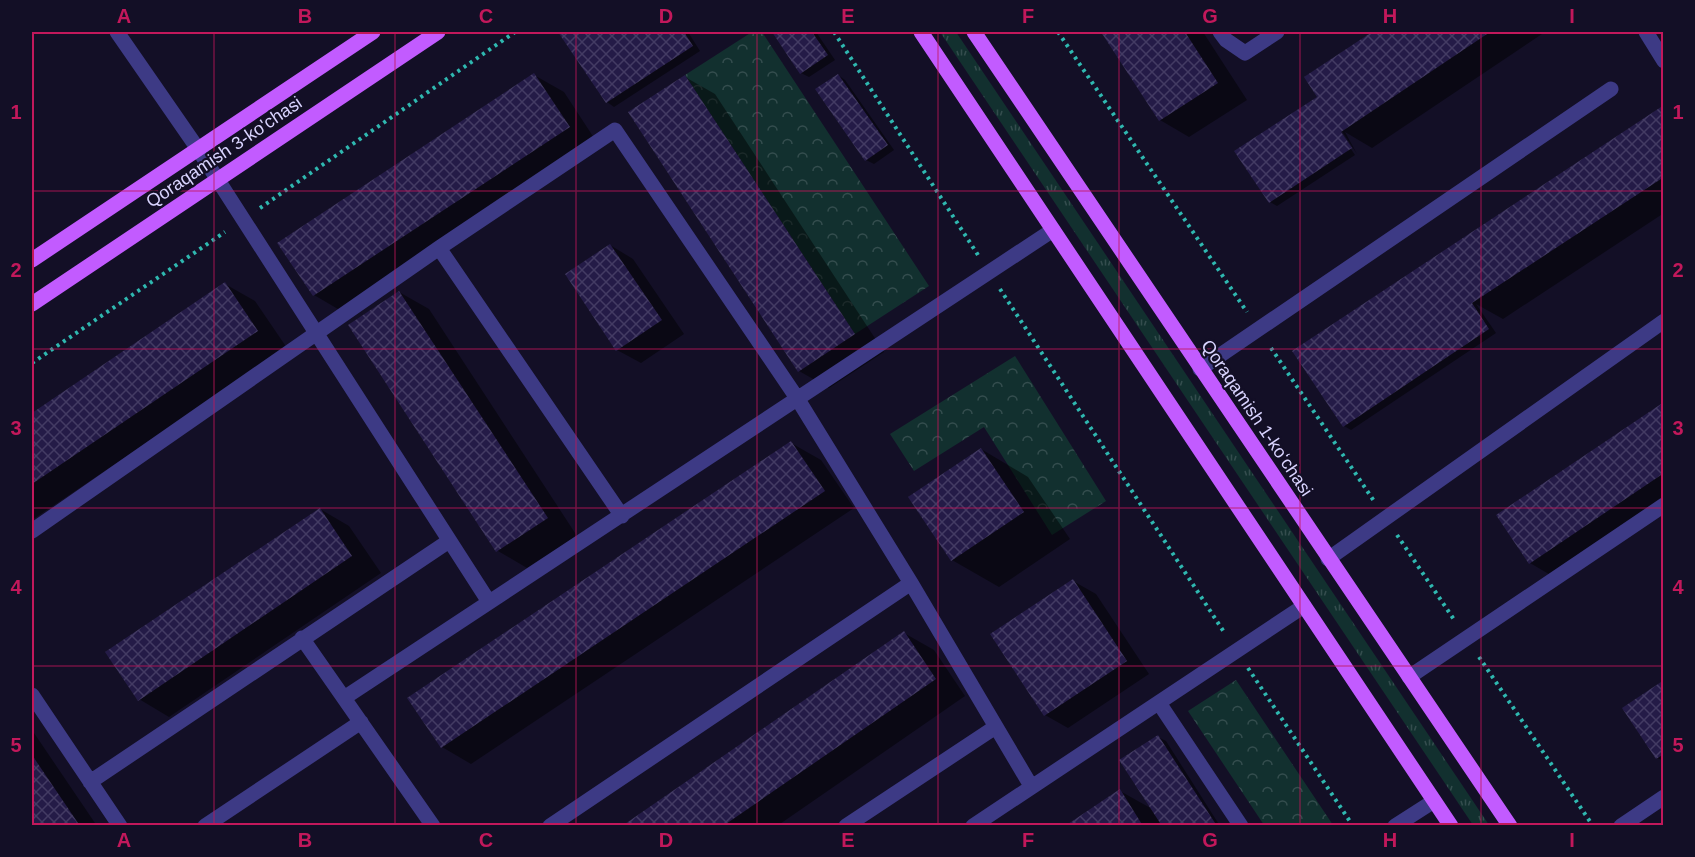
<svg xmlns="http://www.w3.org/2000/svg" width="1695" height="857" viewBox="0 0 1695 857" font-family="Arial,sans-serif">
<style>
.grass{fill:url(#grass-tufts)}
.forest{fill:url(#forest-crowns)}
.shadow{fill:#0007}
.building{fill:url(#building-cross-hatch)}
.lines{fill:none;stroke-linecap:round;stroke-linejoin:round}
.path{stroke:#2fb8b0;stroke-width:4;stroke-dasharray:3 4.5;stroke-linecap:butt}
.minor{stroke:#3d3a85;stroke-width:15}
.major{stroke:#c25bff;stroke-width:15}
.grid{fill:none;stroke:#c2185b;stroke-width:1.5;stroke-opacity:0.55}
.labels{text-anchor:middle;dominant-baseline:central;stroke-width:4.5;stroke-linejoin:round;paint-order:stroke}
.street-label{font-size:18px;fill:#d9d4ff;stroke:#130f26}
.neatline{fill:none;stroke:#c2185b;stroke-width:2}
.grid-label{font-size:20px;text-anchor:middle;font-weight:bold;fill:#c2185b}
</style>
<defs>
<pattern id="grass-tufts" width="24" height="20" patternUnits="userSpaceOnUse" patternTransform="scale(1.5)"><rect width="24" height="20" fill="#12302f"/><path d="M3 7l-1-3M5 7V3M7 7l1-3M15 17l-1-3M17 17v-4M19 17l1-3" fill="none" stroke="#344d4e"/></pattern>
<pattern id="forest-crowns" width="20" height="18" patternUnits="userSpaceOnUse" patternTransform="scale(1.5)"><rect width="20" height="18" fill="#12302f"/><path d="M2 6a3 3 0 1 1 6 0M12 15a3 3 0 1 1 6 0" fill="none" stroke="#344d4e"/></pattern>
<pattern id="building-cross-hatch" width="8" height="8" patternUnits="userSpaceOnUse" patternTransform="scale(1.5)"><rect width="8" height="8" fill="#241b47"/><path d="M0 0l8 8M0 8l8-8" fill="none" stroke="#433b63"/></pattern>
</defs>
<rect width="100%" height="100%" fill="#130f26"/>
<path class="grass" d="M940 32H956L1489 825H1473Z"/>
<path class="forest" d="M752 32H762L929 286 855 334 685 75Z
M1015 356 1106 501 1052 535 984 427 914 471 890 434Z
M1236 680 1333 825H1264L1188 711Z"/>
<path class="shadow" d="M560 32H688L700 51 614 107 607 102Z
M774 32H816L835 60 809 77 801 73Z
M1103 32H1203L1247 100 1189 137 1160 120Z
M1375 32H1545L1372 148 1345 132 1357 154 1323 103H1320L1355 155 1277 206 1270 202 1320 97 1306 78Z
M534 75 564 92 598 144 343 312 314 295Z
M838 75 845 80 894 150 874 164 866 160Z
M685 77 715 94 884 352 829 388 799 371Z
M1664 107V213L1503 319 1476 304 1496 333 1351 430 1344 426Z
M610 245 633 259 684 334 641 363 617 350Z
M225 284 255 301 287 348 32 520V415Z
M399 292 429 309 577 536 527 568 498 551 350 325Z
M1664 404V510L1559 580 1530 563Z
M791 443 821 460 854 508 471 764 442 747Z
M981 449 1028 477 1070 539 999 587 952 560Z
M320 509 349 526 381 573 169 717 139 699Z
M1073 581 1096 594 1149 674 1068 728 1045 715Z
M904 633 934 650 965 696 777 826H625Z
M1664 682V761L1657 758Z
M32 730 97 826H32Z
M1158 737 1166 741 1220 826H1068L1120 791 1154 810Z"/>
<path class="building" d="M558 32H684L693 46 606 103Z
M772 32H812L828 55 800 74Z
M1101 32H1185L1218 83 1159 121Z
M1372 32H1490L1341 132 1352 148 1269 203 1234 151 1317 97 1304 77Z
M534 73 570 127 313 296 277 243Z
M838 74 888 145 865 161 815 89Z
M685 75 855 334 798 372 628 112Z
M1664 105V177L1472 303 1489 329 1343 427 1292 351Z
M610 244 662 320 616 351 565 274Z
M225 282 258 331 32 484V413Z
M399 291 548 518 496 552 348 325Z
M1664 402V473L1529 564 1496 515Z
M791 441 825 491 441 748 407 698Z
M981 448 1024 512 951 561 908 497Z
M320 508 352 556 138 701 105 652Z
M1073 579 1127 661 1044 716 990 634Z
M904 631 936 679 723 826H622Z
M1664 680V754L1656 759 1622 708Z
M1158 735 1217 826H1162L1119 760Z
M32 755 80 826H32Z
M1120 789 1143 826H1065Z"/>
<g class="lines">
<path class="path" d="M834 32 978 255
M1058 32 1247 312
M260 208 515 32
M1000 289 1224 632
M1271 348 1374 501
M32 363 225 232
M1397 535 1455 621
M1479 657 1593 826
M1248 668 1353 826"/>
<path class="minor" d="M117 32 198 149 489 602
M1220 32 1226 40 1245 53 1277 32
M1646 32 1664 61
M439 248 622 516
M1200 369 1611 89
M32 531 439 248 615 130 797 398 911 583 1031 786
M1328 559 1664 321
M302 638 433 826
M1409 677 1664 505
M32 695 120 826
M344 698 1053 230
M1159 703 1241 826
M90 782 449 541
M205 826 361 722
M550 826 911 583
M846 826 994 728
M973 826 1304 606
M1395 826 1434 801
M1621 826 1664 797"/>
<path class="major" d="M921 32 1451 826
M974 32 1510 826
M32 260 373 32
M32 304 438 32"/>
</g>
<path class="grid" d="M214 32V826M395 32V826M576 32V826M757 32V826M938 32V826M1119 32V826M1300 32V826M1481 32V826M32 191H1664M32 349H1664M32 508H1664M32 666H1664"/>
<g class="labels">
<g class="street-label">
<text transform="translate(224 152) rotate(-34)">Qoraqamish 3-ko'chasi</text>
<text transform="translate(1257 418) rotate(56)">Qoraqamish 1-koʻchasi</text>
</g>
</g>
<rect width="1695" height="857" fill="none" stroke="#130f26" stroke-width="66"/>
<rect x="33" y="33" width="1629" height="791" class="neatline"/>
<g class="grid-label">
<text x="124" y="23">A</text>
<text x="305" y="23">B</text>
<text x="486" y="23">C</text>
<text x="666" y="23">D</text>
<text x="848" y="23">E</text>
<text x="1028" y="23">F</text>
<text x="1210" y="23">G</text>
<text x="1390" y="23">H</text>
<text x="1572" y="23">I</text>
<text x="16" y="119">1</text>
<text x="1678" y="119">1</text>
<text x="16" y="277">2</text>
<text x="1678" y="277">2</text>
<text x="16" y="435">3</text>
<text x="1678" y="435">3</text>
<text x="16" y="594">4</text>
<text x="1678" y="594">4</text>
<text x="16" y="752">5</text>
<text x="1678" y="752">5</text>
<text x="124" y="847">A</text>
<text x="305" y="847">B</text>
<text x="486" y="847">C</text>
<text x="666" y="847">D</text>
<text x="848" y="847">E</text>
<text x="1028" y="847">F</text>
<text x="1210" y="847">G</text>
<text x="1390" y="847">H</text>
<text x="1572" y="847">I</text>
</g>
</svg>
